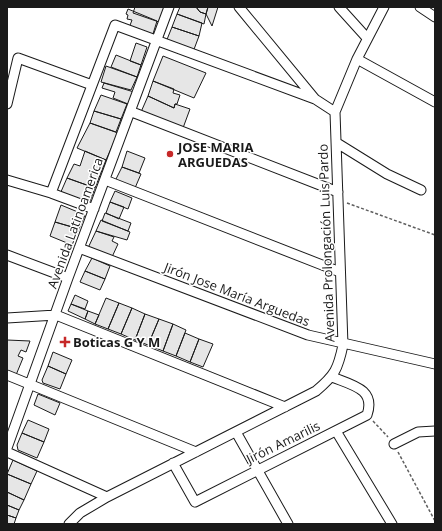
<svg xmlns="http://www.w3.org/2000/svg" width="442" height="531" viewBox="0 0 442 531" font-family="'Open Sans',sans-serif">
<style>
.building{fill:#e6e6e6;stroke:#1a1a1a}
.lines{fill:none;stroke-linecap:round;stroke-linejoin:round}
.street-casing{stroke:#1a1a1a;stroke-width:11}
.path{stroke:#5f5f5f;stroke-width:1.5;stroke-dasharray:3 2;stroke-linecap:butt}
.street{stroke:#fff;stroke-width:9}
.poi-dot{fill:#c62828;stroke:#fff;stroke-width:1.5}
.labels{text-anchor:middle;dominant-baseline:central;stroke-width:3;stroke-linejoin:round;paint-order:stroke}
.poi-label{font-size:13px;font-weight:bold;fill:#1a1a1a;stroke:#fff;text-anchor:start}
.street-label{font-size:13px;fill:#1a1a1a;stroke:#fff}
</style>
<rect width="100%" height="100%" fill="#fff"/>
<path class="building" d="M135 7H162L165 8 159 22 133 13Z
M180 7H196L200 12 206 14 204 24 177 14Z
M196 7H208L206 14 200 12Z
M208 7H218L212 26 206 14Z
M128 9 157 21 152 37 129 28 132 20 127 19 128 15 126 14Z
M177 14 202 23 199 36 172 27Z
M172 27 199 36 193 52 166 42Z
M136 43 147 47 141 65 130 61Z
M116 55 141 65 137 77 111 67Z
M163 56 206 73 194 98 153 81Z
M106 66 137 77 131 90 101 82Z
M153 81 174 89 173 93 180 95 177 104H175L174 108 148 96Z
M104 83 134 92 128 104 113 98 115 92 102 88Z
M101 95 127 104 121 119 94 111Z
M148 96 174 108 175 104 190 109 183 128 141 112Z
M94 111 121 119 116 132 90 123Z
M90 123 118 133 106 160 77 148Z
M85 151 106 160 95 188 67 178 74 164 80 166Z
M127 151 145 158 139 173 122 167Z
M122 167 141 174 135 188 115 181Z
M67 178 95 188 89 204 60 194Z
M115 191 132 198 128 209 110 202Z
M110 202 124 207 119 219 106 213Z
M61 205 85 215 79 229 55 222Z
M105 213 131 223 128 231 102 221Z
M101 220 130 232 127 240 96 231Z
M55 222 79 229 72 245 50 236Z
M96 231 114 237 112 241 118 244 112 257 88 248Z
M92 258 110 266 105 279 85 271Z
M85 271 105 279 100 290 80 282Z
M75 295 88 301 85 309 71 304Z
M106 298 119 303 108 329 95 324Z
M119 303 132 308 121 334 108 329Z
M71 304 88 311 85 319 68 311Z
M132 308 145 314 135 340 121 334Z
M88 311 99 315 95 324 85 319Z
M145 314 159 319 148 345 135 340Z
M159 319 173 324 163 351 148 345Z
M173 324 186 330 176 356 163 351Z
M185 333 199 339 190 362 176 356Z
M199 339 213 344 203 367 190 362Z
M7 340 30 341 26 352 21 350 18 356 23 358 16 375 7 372Z
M53 352 72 360 66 374 48 366Z
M48 366 66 374 60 389 43 383 42 380Z
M38 394 60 403 55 415 34 405Z
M28 420 49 429 44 442 22 433Z
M22 433 44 442 37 458 18 450 17 445Z
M13 460 37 471 31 484 7 474Z
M7 474 31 484 24 500 7 492Z
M7 492 24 500 19 510 7 505Z
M7 505 19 510 16 518 7 515Z
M7 515 16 518 14 524H7Z"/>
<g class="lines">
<defs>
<path id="street" d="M239 7 315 99 335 112
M339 7 367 38
M420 7 435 17
M357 59 435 102
M7 104 18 58 92 85
M132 112 338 192
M337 143 387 174 421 190
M7 180 51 193 94 209
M105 180 340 272
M51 193 115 25 315 99
M79 248 308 335 435 364
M7 255 68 278
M7 318 56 315 285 407
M7 375 196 452
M336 431 392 524
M236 432 288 524
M394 444 418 432 435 431
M7 448 68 278 169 7
M7 452 107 497
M173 463 195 502 367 415C376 389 352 385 332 377
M69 524 80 513 107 497 316 391C335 375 338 369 343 345L335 112 357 59 384 7"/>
</defs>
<use href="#street" class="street-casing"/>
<path class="path" d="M347 203 435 235
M373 421 388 437
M398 452 435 521"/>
<use href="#street" class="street"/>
</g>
<g class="poi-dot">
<circle cx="170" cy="154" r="4"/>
<path d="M63 336h4v4h4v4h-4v4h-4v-4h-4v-4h4z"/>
</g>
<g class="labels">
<g class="poi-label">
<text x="178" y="147">JOSE MARIA<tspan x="178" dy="15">ARGUEDAS</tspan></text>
<text x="73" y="342">Boticas G Y M</text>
</g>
<g class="street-label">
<text transform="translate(75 223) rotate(-70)">Avenida Latinoamerica</text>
<text transform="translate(326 243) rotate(-92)">Avenida Prolongación Luis Pardo</text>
<text transform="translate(237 294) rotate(21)">Jirón Jose María Arguedas</text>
<text transform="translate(283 442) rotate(-26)">Jirón Amarilis</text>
</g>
</g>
<rect width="442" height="531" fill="none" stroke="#1a1a1a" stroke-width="16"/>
</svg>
